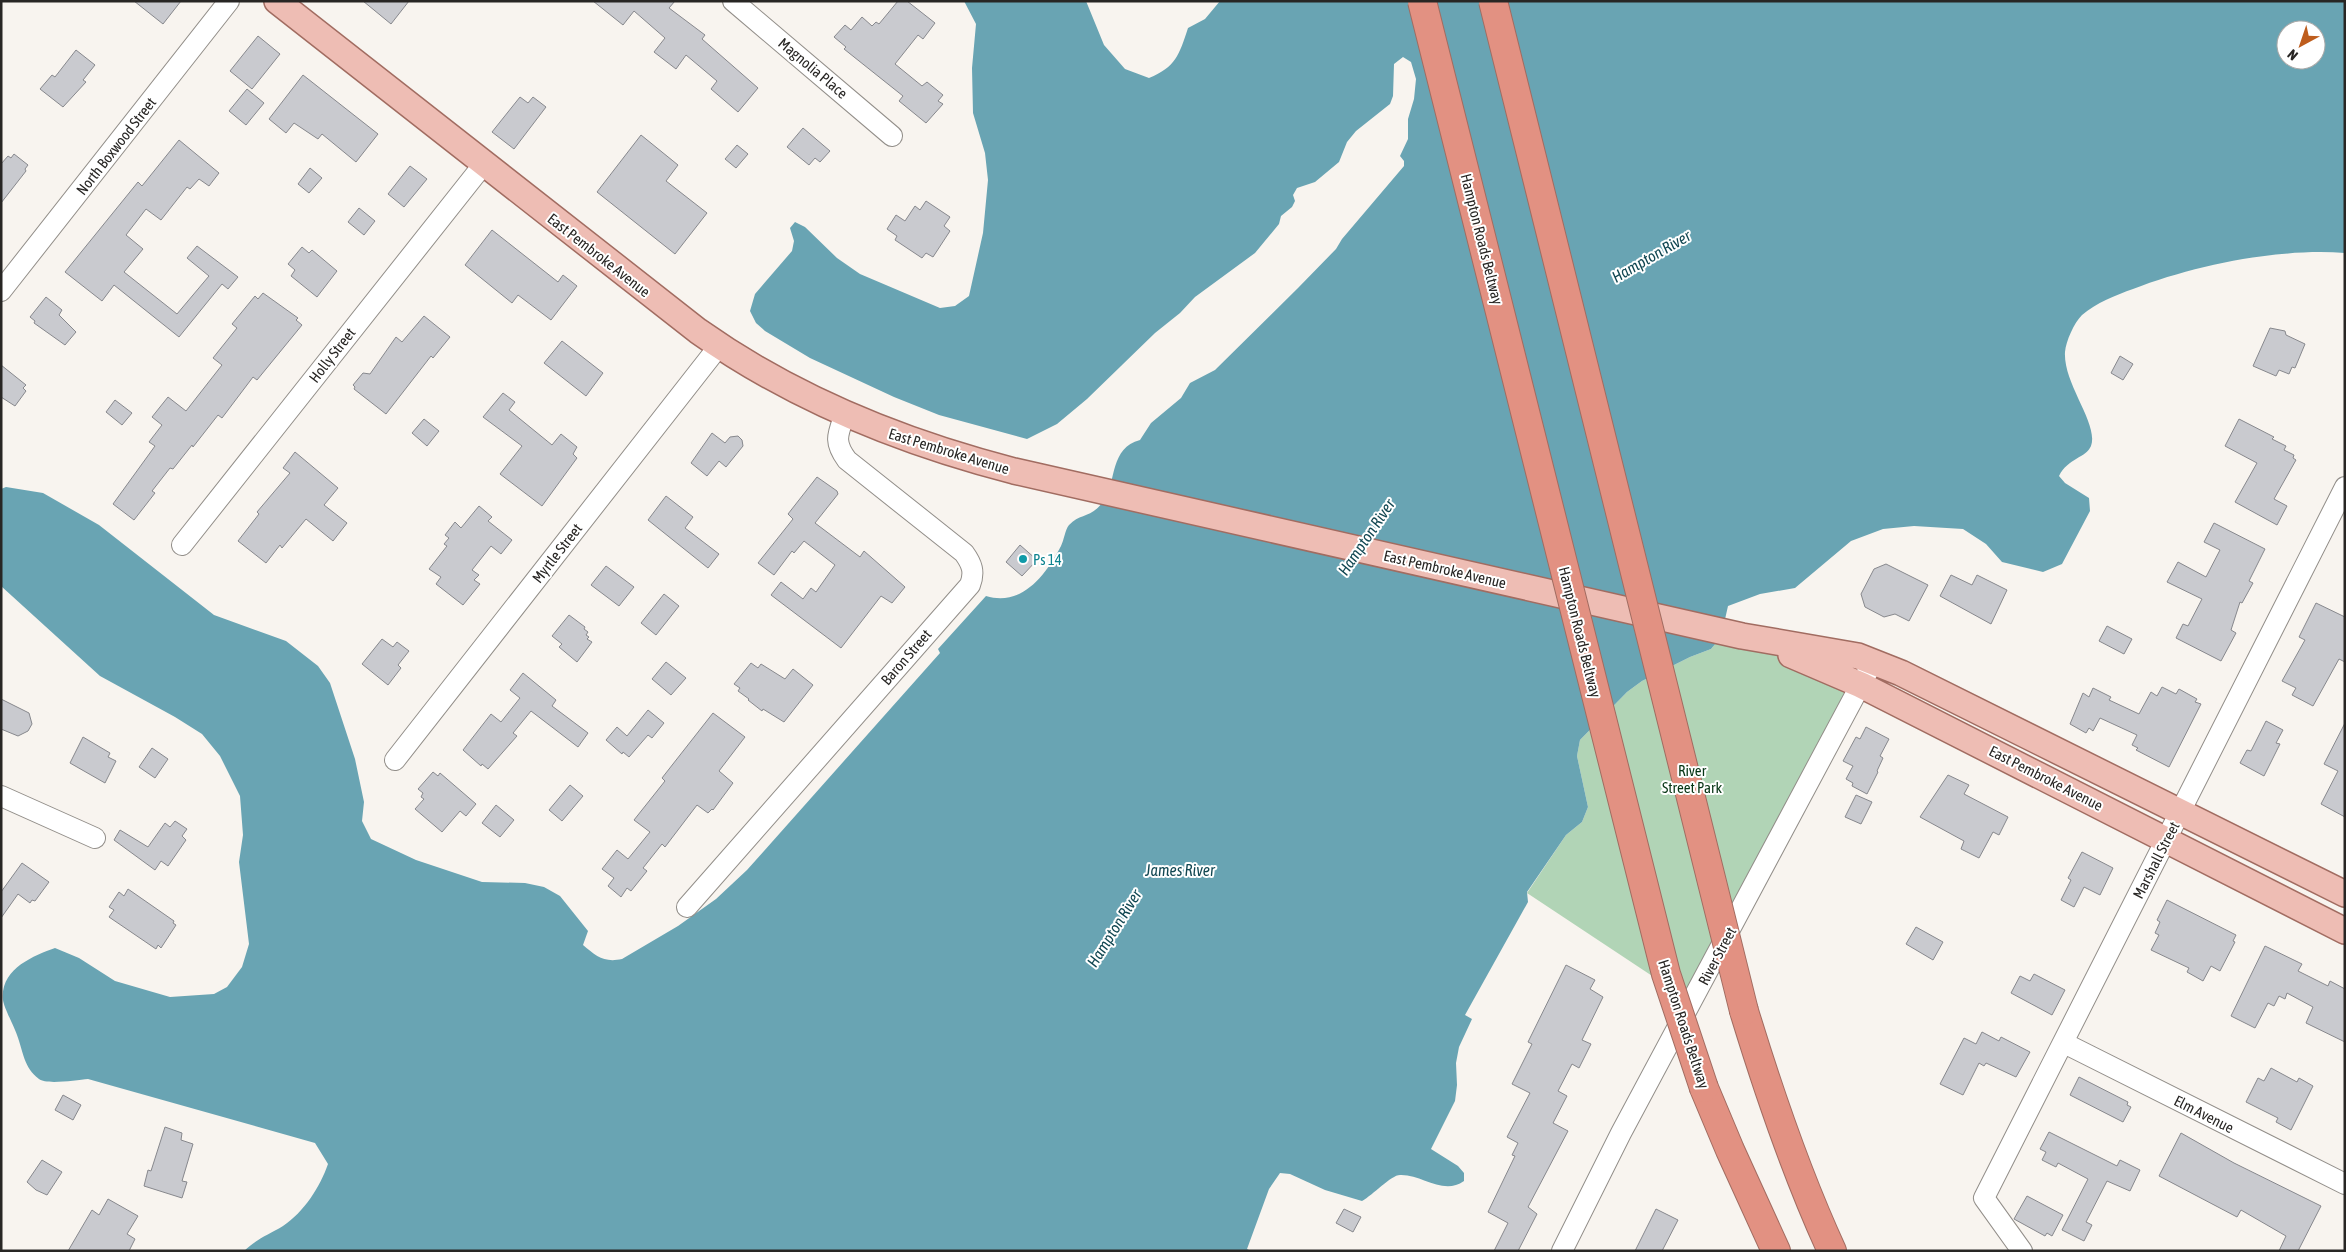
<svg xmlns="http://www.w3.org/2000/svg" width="2346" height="1252" viewBox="0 0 2346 1252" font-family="'Asap Condensed',sans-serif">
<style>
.green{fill:#b1d4b6}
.water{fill:#69a4b3;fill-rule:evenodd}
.building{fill:#c9cacf;stroke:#87888d}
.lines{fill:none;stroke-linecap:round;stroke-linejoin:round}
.minor-casing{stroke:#928e89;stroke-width:22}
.major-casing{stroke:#a16c61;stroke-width:28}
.highway-casing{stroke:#a16c61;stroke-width:30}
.minor{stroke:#fff;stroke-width:20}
.major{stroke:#eebdb4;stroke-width:25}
.highway{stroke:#e29182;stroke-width:28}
.highway-bridge-casing{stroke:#a16c61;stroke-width:30;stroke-linecap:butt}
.highway-bridge{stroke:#e29182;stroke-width:28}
.culture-dot{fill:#0f9aa8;stroke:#fff;stroke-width:2}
.labels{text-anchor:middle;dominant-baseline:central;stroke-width:4;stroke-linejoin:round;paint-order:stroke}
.street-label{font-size:15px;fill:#282624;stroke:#fff}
.culture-label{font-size:15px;fill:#0d838f;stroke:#fff;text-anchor:start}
.park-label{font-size:15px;fill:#063514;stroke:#fff}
.water-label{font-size:16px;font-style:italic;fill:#114752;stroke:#fff}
</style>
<rect width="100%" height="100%" fill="#f8f4ef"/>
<path class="green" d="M1721 637 1771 649 1862 684 1696 1005 1527 893 1566 835 1582 822 1588 807 1577 756 1580 740 1627 692 1642 681 1690 657 1711 649Z"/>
<path class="water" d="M964 1H1086L1104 45 1125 69 1149 78C1176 67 1179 55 1188 28L1205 19 1220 1H2345V253C2278 248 2195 265 2133 289 2116 295 2096 303 2082 315 2074 323 2066 341 2065 352 2063 384 2099 424 2091 446 2086 458 2068 458 2059 476L2065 483 2089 498 2090 511 2062 564 2043 572 2002 562 1986 544 1963 529 1914 526 1883 529 1851 541 1795 588 1760 594 1728 606 1721 637 1711 649 1690 657 1642 681 1627 692 1580 740 1577 756 1588 807 1582 822 1566 835 1527 892 1528 902 1465 1015 1472 1019 1459 1047 1456 1063 1457 1085 1455 1101 1431 1149 1458 1166 1464 1173V1181C1443 1196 1422 1174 1400 1175 1391 1175 1373 1195 1362 1201L1325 1190 1290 1174 1280 1173 1269 1189 1247 1249 1251 1251H244C258 1238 268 1235 283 1226 304 1212 320 1187 328 1164L315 1143 88 1079C77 1080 46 1085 39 1079 24 1068 23 1051 17 1035 14 1026 4 1008 3 1000 0 969 33 956 55 948L79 958 115 981 170 997 214 994 227 987 242 967 249 944 239 862 243 835 240 796 220 756 202 734 175 717 100 676 1 586V489L6 487 43 493 99 525 214 615 286 641 318 666 330 683 355 759 364 802 362 821 371 839 416 860 482 882 525 883 544 887 560 896 588 931 583 945C596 956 604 963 622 959L678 926 716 899 747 870 940 653 938 649 986 596C1022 607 1046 575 1061 546 1064 540 1065 530 1069 525 1081 512 1091 520 1105 499 1116 481 1110 448 1140 440L1151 423 1181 398 1190 383 1215 370 1298 288 1336 249 1342 239 1404 166V161L1400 156 1408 139V119L1414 99 1416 79 1411 62 1403 57 1394 64 1393 96 1390 104 1356 131 1347 142 1339 162 1315 182 1297 188 1293 195 1295 201 1292 207 1281 216 1279 224 1255 253 1195 297 1180 313 1155 333 1087 399 1057 424 1027 439 939 415 894 397 810 358 765 331 756 323 750 311 755 294 792 251 794 241 790 228 795 222 805 227 837 258 860 274 940 308 955 306 969 296 983 233 988 180 985 153 973 113 972 68 976 24ZM2286 30H2316V60H2286Z"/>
<path class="building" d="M134 1H181L163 24Z
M363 1H409L391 24Z
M593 1H675L669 8 705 35 702 39 758 88 738 112 711 89 717 81 686 55 676 69 654 52 665 38 634 11 623 25Z
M898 1H907L935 23 923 39 918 35 895 64 922 86 927 82 943 95 938 101 943 104 926 123 899 101 903 96 844 49 846 47 834 37 845 25 851 30 862 17 872 26 876 22 879 24Z
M258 36 280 54 252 89 230 71Z
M76 50 95 65 83 80 86 82 63 107 40 89 52 75 55 77Z
M303 75 378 134 356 162 322 134 318 139 294 123 286 133 269 119Z
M247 89 264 103 246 125 229 111Z
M520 97 528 103 533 97 546 107 514 149 492 132Z
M803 128 830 151 820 162 815 158 809 165 787 147Z
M641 135 678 165 666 181 707 213 675 254 597 192Z
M179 140 219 173 209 186 199 179 190 189 187 187 161 220 146 209 126 235 143 249 124 272 177 314 209 276 187 258 197 246 238 277 228 289 222 284 179 337 114 285 102 301 65 272 138 182 142 186Z
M737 145 748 154 736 168 725 159Z
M14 154 28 165 25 169 26 171 1 203V164L8 156 11 158Z
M410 166 427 179 404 207 388 194Z
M310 168 322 178 309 193 298 184Z
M926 201 950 217 944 226 950 231 933 257 926 253 922 258 895 240 897 236 887 229 896 215 905 221 915 206 920 210Z
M359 208 375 221 364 235 348 222Z
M492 230 558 282 563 275 577 286 551 320 518 295 512 303 465 265Z
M302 247 309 253 312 250 337 271 317 297 291 276 295 270 288 264Z
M263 293 298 318 296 320 302 325 257 380 253 377 222 418 218 415 193 447 192 445 173 469 170 468 152 491 155 493 134 520 113 504 155 446 149 442 162 425 152 417 168 397 186 411 222 365 213 358 237 328 232 324 255 296 258 299Z
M46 297 62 310 59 315 76 332 65 345 34 323 35 321 30 317Z
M424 316 450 337 433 358 431 356 386 414 354 389 355 387 353 385 363 373 370 374 396 337 402 342Z
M2270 328 2285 331 2286 335 2305 344 2295 368 2292 367 2289 374 2279 370 2276 376 2253 366Z
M562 341 603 373 586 396 544 363Z
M2120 356 2133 364 2123 380 2111 373Z
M1 365 26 385 23 388 26 391 15 406 1 397Z
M503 393 515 402 509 410 552 445 561 434 577 447 573 454 577 458 542 506 500 474 522 446 483 417Z
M115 400 132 413 122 425 106 412Z
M424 419 439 431 427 446 412 433Z
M2239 419 2274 437 2272 439 2286 446 2284 450 2294 455 2293 458 2296 460 2274 499 2287 506 2277 525 2235 502 2257 463 2225 446Z
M712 433 725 443 730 437 738 436 742 440 743 446 726 467 719 461 707 476 691 463Z
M295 452 338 488 324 505 347 523 333 541 306 519 282 548 280 545 266 563 238 541 259 514 257 512 290 473 283 468Z
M817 477 837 491 838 494 815 523 860 557 864 551 905 587 892 603 881 596 841 648 771 595 781 582 803 599 811 588 816 592 835 565 804 541 794 553 792 551 774 575 758 563 793 519 788 514Z
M666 496 693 517 685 528 719 554 708 568 648 520Z
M479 506 492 517 488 521 512 540 501 554 491 546 472 570 479 575 474 580 480 584 463 605 436 584 441 577 429 569 447 546 444 544 449 538 445 535 455 522 461 528Z
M2214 523 2265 549 2249 581 2253 583 2242 603 2240 602 2231 630 2236 633 2221 661 2176 638 2183 624 2188 626 2202 599 2167 582 2178 562 2206 577 2220 550 2204 542Z
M1020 545 1037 560 1022 576 1006 562Z
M1886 564 1928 585 1909 621 1895 614 1884 617 1865 607 1861 594 1874 569Z
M606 566 634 587 619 606 591 585Z
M1951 575 1972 585 1977 575 2007 590 1991 624 1940 596Z
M664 594 679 606 656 635 641 623Z
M2316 603 2345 617V662L2339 659 2313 706 2292 695 2296 688 2282 681 2305 640 2299 637Z
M569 615 585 627 584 629 588 632 586 635 589 637 587 639 592 642 577 662 559 647 562 644 552 636Z
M2107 626 2132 639 2124 654 2099 641Z
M382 639 393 647 397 642 409 651 398 665 401 668 388 685 362 664Z
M666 662 686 678 671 695 652 679Z
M751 663 758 668 761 664 785 679 793 669 813 685 784 722 763 709 762 711 748 700 749 699 738 691 740 688 734 684Z
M523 673 556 700 552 706 588 733 578 747 531 711 513 733 517 736 488 769 482 764 481 766 463 750 491 714 501 722 520 698 510 690Z
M2162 687 2176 694 2179 689 2197 699 2195 702 2201 704 2169 767 2136 750 2138 748 2132 745 2137 735 2100 718 2093 731 2089 728 2086 733 2070 724 2083 693 2089 697 2093 688 2111 697 2109 700 2139 714 2151 692 2157 696Z
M1 699 29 713 32 724 28 731 18 736 1 729Z
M648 710 664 723 652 738 648 735 629 757 623 752 622 754 606 740 617 727 627 736Z
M713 713 745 737 719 771 733 783 713 810 712 809 708 813 697 805 665 847 662 844 643 868 647 871 631 891 627 888 621 897 608 886 614 878 602 869 617 850 628 859 650 832 634 820 665 781 662 778Z
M2266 721 2283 730 2276 743 2280 744 2264 776 2240 763 2247 750 2251 751Z
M2345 723V817L2321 804 2338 771 2324 764Z
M1866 727 1889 739 1880 756 1883 758 1877 771 1878 772 1867 794 1852 786 1853 783 1846 779 1853 766 1843 761 1856 737 1860 739Z
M83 737 110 753 108 757 116 761 105 783 70 763Z
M152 748 168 759 155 778 139 767Z
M433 772 438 776 440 773 476 804 466 816 460 811 442 832 415 809 424 799 421 797 423 793 418 789Z
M1948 775 1969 785 1964 794 2008 817 1999 835 1993 832 1979 858 1961 849 1964 841 1920 817Z
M570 785 583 796 562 821 549 810Z
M1856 795 1872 802 1861 824 1845 817Z
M496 805 514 820 500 837 482 823Z
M175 821 187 829 182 836 186 840 168 866 161 861 155 870 114 840 120 830 148 847 165 823 170 827Z
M2082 852 2113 868 2100 895 2084 887 2074 907 2061 900 2071 880 2068 878Z
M22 863 49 882 35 901 32 900 30 903 18 894 1 918V892Z
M128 889 174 921 173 923 176 925 161 948 158 945 156 949 109 917 114 910 109 907 119 892 124 896Z
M2167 900 2236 935 2233 941 2235 942 2220 971 2211 966 2203 981 2187 972 2189 968 2151 950 2159 935 2155 933 2160 922 2157 920Z
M1916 927 1943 942 1933 960 1906 944Z
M2265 946 2302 964 2298 971 2328 986 2330 981 2345 989V1042L2306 1023 2313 1007 2287 993 2285 999 2279 996 2274 1006 2268 1003 2255 1028 2231 1016Z
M1566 965 1595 980 1590 989 1603 997 1582 1040 1591 1044 1579 1068 1572 1064 1558 1091 1567 1096 1553 1123 1568 1131 1528 1207 1537 1214 1518 1251H1494L1508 1223 1488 1212 1515 1156 1512 1155 1518 1143 1507 1137 1530 1093 1512 1084 1532 1044 1528 1042Z
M2034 974 2065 990 2052 1015 2011 993 2020 976 2030 981Z
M1982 1032 1999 1041 2001 1037 2030 1052 2016 1077 1986 1063 1984 1066 1979 1063 1963 1095 1940 1084 1964 1038 1976 1044Z
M2271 1068 2297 1082 2299 1078 2313 1086 2291 1130 2276 1122 2278 1118 2246 1102 2258 1078 2264 1081Z
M2079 1077 2128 1102 2127 1105 2131 1107 2123 1122 2070 1095Z
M63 1095 81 1105 73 1120 55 1110Z
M165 1127 182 1133 181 1140 193 1144 182 1181 187 1182 182 1198 144 1186 148 1170 151 1171Z
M2049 1132 2117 1166 2120 1160 2140 1170 2130 1191 2107 1181 2086 1222 2092 1225 2084 1241 2062 1230 2088 1179 2058 1163 2056 1167 2042 1160 2046 1152 2040 1149Z
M2181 1133 2234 1163 2321 1206 2298 1251H2279L2286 1236 2241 1210 2237 1217 2159 1176Z
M42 1160 62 1172 47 1195 36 1190 27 1182Z
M2027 1196 2063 1215 2052 1236 2047 1233 2045 1236 2014 1219Z
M108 1199 138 1216 127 1234 135 1239 129 1251H68L92 1210 99 1215Z
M1344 1209 1361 1217 1353 1232 1336 1223Z
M1656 1209 1678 1220 1662 1251H1635Z"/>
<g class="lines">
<defs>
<path id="minor" d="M733 1 892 136
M1 291 229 1
M182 545 483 165
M395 760 719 346
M1 796 95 838
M687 907 970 585C975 572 972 564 964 553L847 460C833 441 838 434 845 414
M2064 1043 2345 1184
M1562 1251 1621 1133 1868 671
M2022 1251 1984 1198 2345 487"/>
<path id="major" d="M277 1 698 331C794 399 901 442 1014 471L1742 636 1858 656 1901 673 2345 894
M1791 655 1861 685 2345 931"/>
<path id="highway" d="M1744 1011C1769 1093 1796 1173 1832 1251
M1704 1088 1730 1150 1776 1251"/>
</defs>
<use href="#minor" class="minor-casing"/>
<use href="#major" class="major-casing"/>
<use href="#highway" class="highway-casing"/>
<use href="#minor" class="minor"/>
<use href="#major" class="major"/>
<use href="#highway" class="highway"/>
<defs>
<path id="highway-bridge" d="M1422 1 1666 974 1704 1088
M1493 1 1744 1011"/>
</defs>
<use href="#highway-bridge" class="highway-bridge-casing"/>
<use href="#highway-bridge" class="highway-bridge"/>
</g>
<circle class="culture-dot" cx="1023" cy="559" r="5"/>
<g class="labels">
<g class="street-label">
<text transform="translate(813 68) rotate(40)">Magnolia Place</text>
<text transform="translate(116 146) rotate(-52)">North Boxwood Street</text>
<text transform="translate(1482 239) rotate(76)">Hampton Roads Beltway</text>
<text transform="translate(599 255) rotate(38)">East Pembroke Avenue</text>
<text transform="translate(332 355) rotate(-52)">Holly Street</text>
<text transform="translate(949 451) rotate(17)">East Pembroke Avenue</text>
<text transform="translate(557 553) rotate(-52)">Myrtle Street</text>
<text transform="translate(1445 569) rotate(13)">East Pembroke Avenue</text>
<text transform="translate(1580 632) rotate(76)">Hampton Roads Beltway</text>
<text transform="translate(906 657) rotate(-49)">Baron Street</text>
<text transform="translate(2046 778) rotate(27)">East Pembroke Avenue</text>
<text transform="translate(2156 860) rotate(-63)">Marshall Street</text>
<text transform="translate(1717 956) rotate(-62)">River Street</text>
<text transform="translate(1684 1024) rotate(72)">Hampton Roads Beltway</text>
<text transform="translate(2204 1114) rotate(27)">Elm Avenue</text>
</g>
<g class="culture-label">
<text x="1033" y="559">Ps 14</text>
</g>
<g class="park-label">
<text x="1692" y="770">River<tspan x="1692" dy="17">Street Park</tspan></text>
</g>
<g class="water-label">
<text transform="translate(1651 256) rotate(-30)">Hampton River</text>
<text transform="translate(1366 537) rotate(-56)">Hampton River</text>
<text x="1180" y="870">James River</text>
<text transform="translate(1114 928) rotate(-58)">Hampton River</text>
</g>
</g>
<rect width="2346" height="1252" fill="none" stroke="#282624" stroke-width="5"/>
<g transform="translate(2301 45) rotate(220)"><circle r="24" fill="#ffffff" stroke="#a9a8a7"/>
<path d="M0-4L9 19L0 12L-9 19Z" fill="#be5d1d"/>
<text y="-8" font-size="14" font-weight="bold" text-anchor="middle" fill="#282624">N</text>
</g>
</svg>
